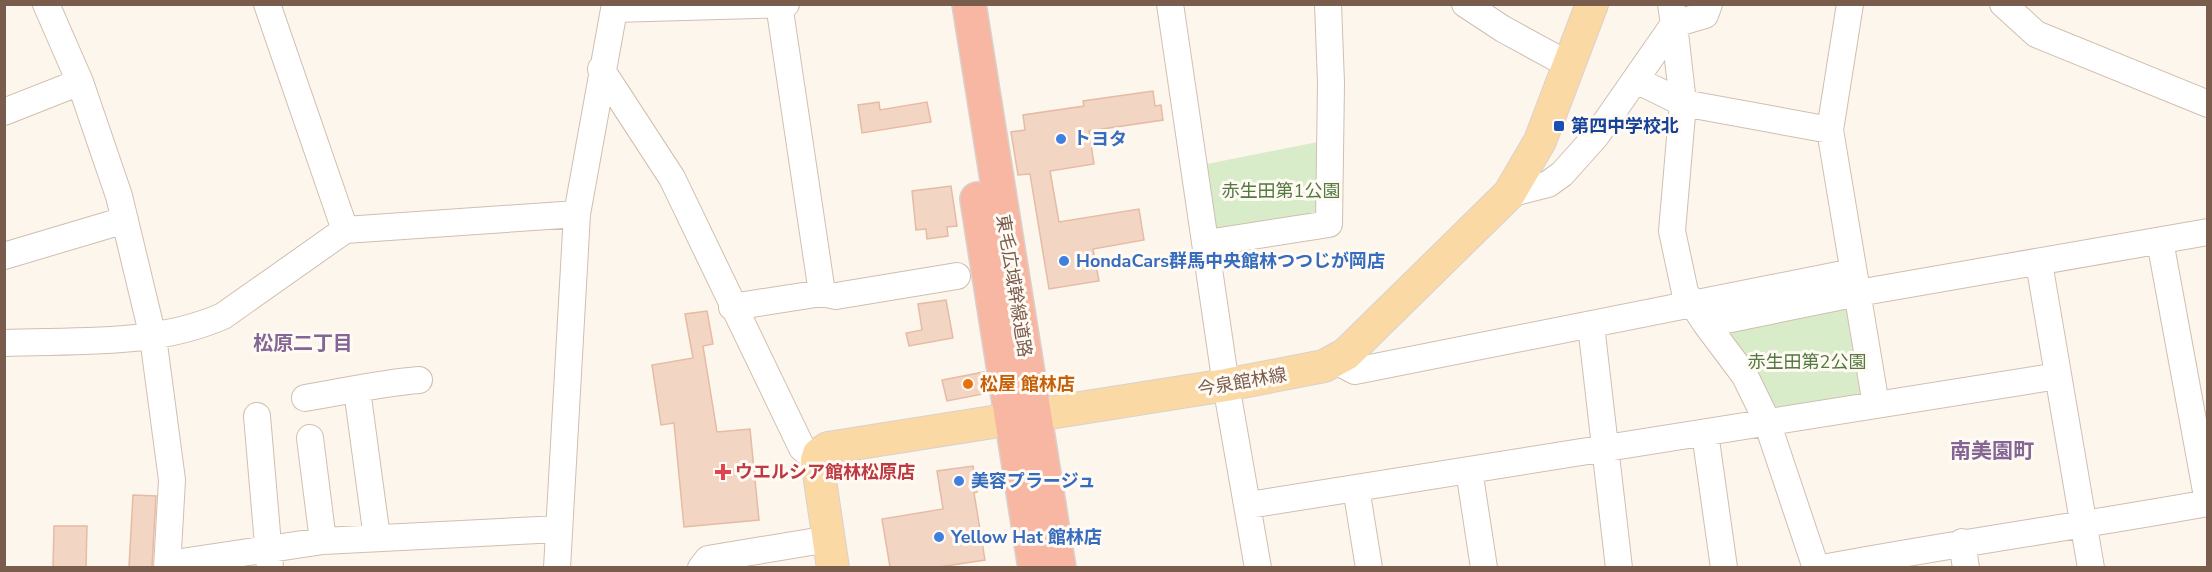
<svg xmlns="http://www.w3.org/2000/svg" width="2212" height="572" viewBox="0 0 2212 572" font-family="'Nunito Sans','Noto Sans JP',sans-serif">
<style>
.green{fill:#d8ecc9}
.building{fill:#f3d5c3;stroke:#e6bba3;stroke-width:1.5}
.lines{fill:none;stroke-linecap:round;stroke-linejoin:round}
.minor-casing{stroke:#d1beb0;stroke-width:28}
.major-casing{stroke:#dad1cd;stroke-width:34}
.highway-casing{stroke:#dad1cd;stroke-width:36}
.minor{stroke:#fff;stroke-width:26}
.major{stroke:#fbd9a5;stroke-width:32}
.highway{stroke:#f7b7a3;stroke-width:33}
.transit-dot{fill:#1a4fb4;stroke:#fffaf3;stroke-width:2}
.shop-dot{fill:#3f7fe0;stroke:#fffaf3;stroke-width:2}
.food-dot{fill:#e8710a;stroke:#fffaf3;stroke-width:2}
.health-dot{fill:#e0444e;stroke:#fffaf3;stroke-width:2}
.labels{text-anchor:middle;dominant-baseline:central;stroke-width:6;stroke-linejoin:round;paint-order:stroke}
.transit-label{font-size:18px;font-weight:bold;fill:#164399;stroke:#fffaf3;text-anchor:start}
.shop-label{font-size:18px;font-weight:bold;fill:#366cbe;stroke:#fffaf3;text-anchor:start}
.park-label{font-size:18px;fill:#537a41;stroke:#fffaf3}
.street-label{font-size:18px;fill:#7a5c4d;stroke:#fffaf3}
.food-label{font-size:18px;font-weight:bold;fill:#c56008;stroke:#fffaf3;text-anchor:start}
.health-label{font-size:18px;font-weight:bold;fill:#be3a42;stroke:#fffaf3;text-anchor:start}
.neighbourhood-label{font-size:20px;font-weight:bold;fill:#846695;stroke:#fffaf3}
.quarter-label{font-size:21px;font-weight:bold;fill:#846695;stroke:#fffaf3}
</style>
<rect width="100%" height="100%" fill="#fdf6ec"/>
<path class="green" d="M1323 141 1329 224 1213 242 1202 165Z
M1843 307 1852 309 1872 403 1766 419 1709 324Z"/>
<path class="building" d="M1153 91 1155 106 1161 105 1163 120 1089 131 1094 164 1050 171 1059 222 1139 209 1144 240 1093 249 1099 281 1049 289 1030 174 1018 175 1011 132 1025 130 1023 115 1084 106 1083 101Z
M879 102 880 110 927 102 931 122 862 133 858 105Z
M951 186 957 226 947 227 948 236 927 239 926 229 916 230 912 191Z
M946 300 953 338 909 346 906 333 922 330 918 304Z
M707 311 713 344 703 346 717 432 750 429 759 520 684 527 674 423 661 425 652 365 693 358 685 314Z
M984 372 988 393 947 401 942 380Z
M973 466 977 492 974 493 985 560 939 567H890L882 519 943 509 937 471Z
M133 495 156 496 152 567H129Z
M54 526H87L86 567H53Z"/>
<g class="lines">
<defs>
<path id="minor" d="M46 4 80 82 119 196 153 337 172 480 167 568
M267 4 345 230
M779 4 822 293
M1170 4 1226 385 1258 568
M1465 4 1503 29 1569 65
M1709 4 1705 15 1674 24 1683 103 1830 130
M1850 4 1830 130 1876 405
M2003 4 2036 34 2208 104
M614 9 786 4
M601 69 672 178 802 448 817 460
M1636 80 1683 103 1672 231 1685 292 1706 324 1745 376 1766 419 1816 568
M4 112 80 82
M1509 194 1548 184 1562 174 1596 136 1674 24 1671 4
M2160 241 2208 502
M1207 243 1329 224 1331 83 1328 4
M4 256 125 220
M2039 263 2091 568
M732 307 822 293 836 296 957 276
M1706 324 1858 293 2208 232
M1591 325 1619 568
M4 343C78 340 155 346 223 316L345 230 577 214
M1336 361 1355 371 1853 272
M357 390 377 538
M305 398C343 392 380 383 419 380
M257 416 270 568
M1705 433 1724 568
M310 438 323 541
M1469 470 1484 568
M1356 488 1369 568
M1249 505 2058 376
M1962 542 1966 568
M168 564 323 541 559 529
M557 568 577 214 615 4
M701 568 708 559 829 539
M1823 568C1951 544 2080 526 2208 503"/>
<path id="major" d="M833 568 817 460 819 454 828 448 1226 385 1324 366 1346 354 1509 194 1540 141 1592 4"/>
<path id="highway" d="M969 4 1059 568
M977 199 1035 568"/>
</defs>
<use href="#minor" class="minor-casing"/>
<use href="#major" class="major-casing"/>
<use href="#highway" class="highway-casing"/>
<use href="#minor" class="minor"/>
<use href="#major" class="major"/>
<use href="#highway" class="highway"/>
</g>
<rect class="transit-dot" x="1553" y="120" width="12" height="12" rx="3"/>
<g class="shop-dot">
<circle cx="1061" cy="139" r="6"/>
<circle cx="1064" cy="261" r="6"/>
<circle cx="959" cy="481" r="6"/>
<circle cx="939" cy="537" r="6"/>
</g>
<circle class="food-dot" cx="968" cy="384" r="6"/>
<path class="health-dot" d="M720 463h6v6h6v6h-6v6h-6v-6h-6v-6h6z"/>
<g class="labels">
<g class="transit-label">
<text x="1571" y="126">第四中学校北</text>
</g>
<g class="shop-label">
<text x="1073" y="139">トヨタ</text>
<text x="1076" y="261">HondaCars群馬中央館林つつじが岡店</text>
<text x="971" y="481">美容プラージュ</text>
<text x="951" y="537">Yellow Hat 館林店</text>
</g>
<g class="park-label">
<text x="1281" y="191">赤生田第1公園</text>
<text x="1807" y="362">赤生田第2公園</text>
</g>
<g class="street-label">
<text transform="translate(1014 286) rotate(81)">東毛広域幹線道路</text>
<text transform="translate(1242 382) rotate(-10)">今泉館林線</text>
</g>
<g class="food-label">
<text x="980" y="384">松屋 館林店</text>
</g>
<g class="health-label">
<text x="735" y="472">ウエルシア館林松原店</text>
</g>
<g class="neighbourhood-label">
<text x="303" y="343">松原二丁目</text>
</g>
<g class="quarter-label">
<text x="1992" y="451">南美園町</text>
</g>
</g>
<rect width="2212" height="572" fill="none" stroke="#7a5c4d" stroke-width="12"/>
</svg>
